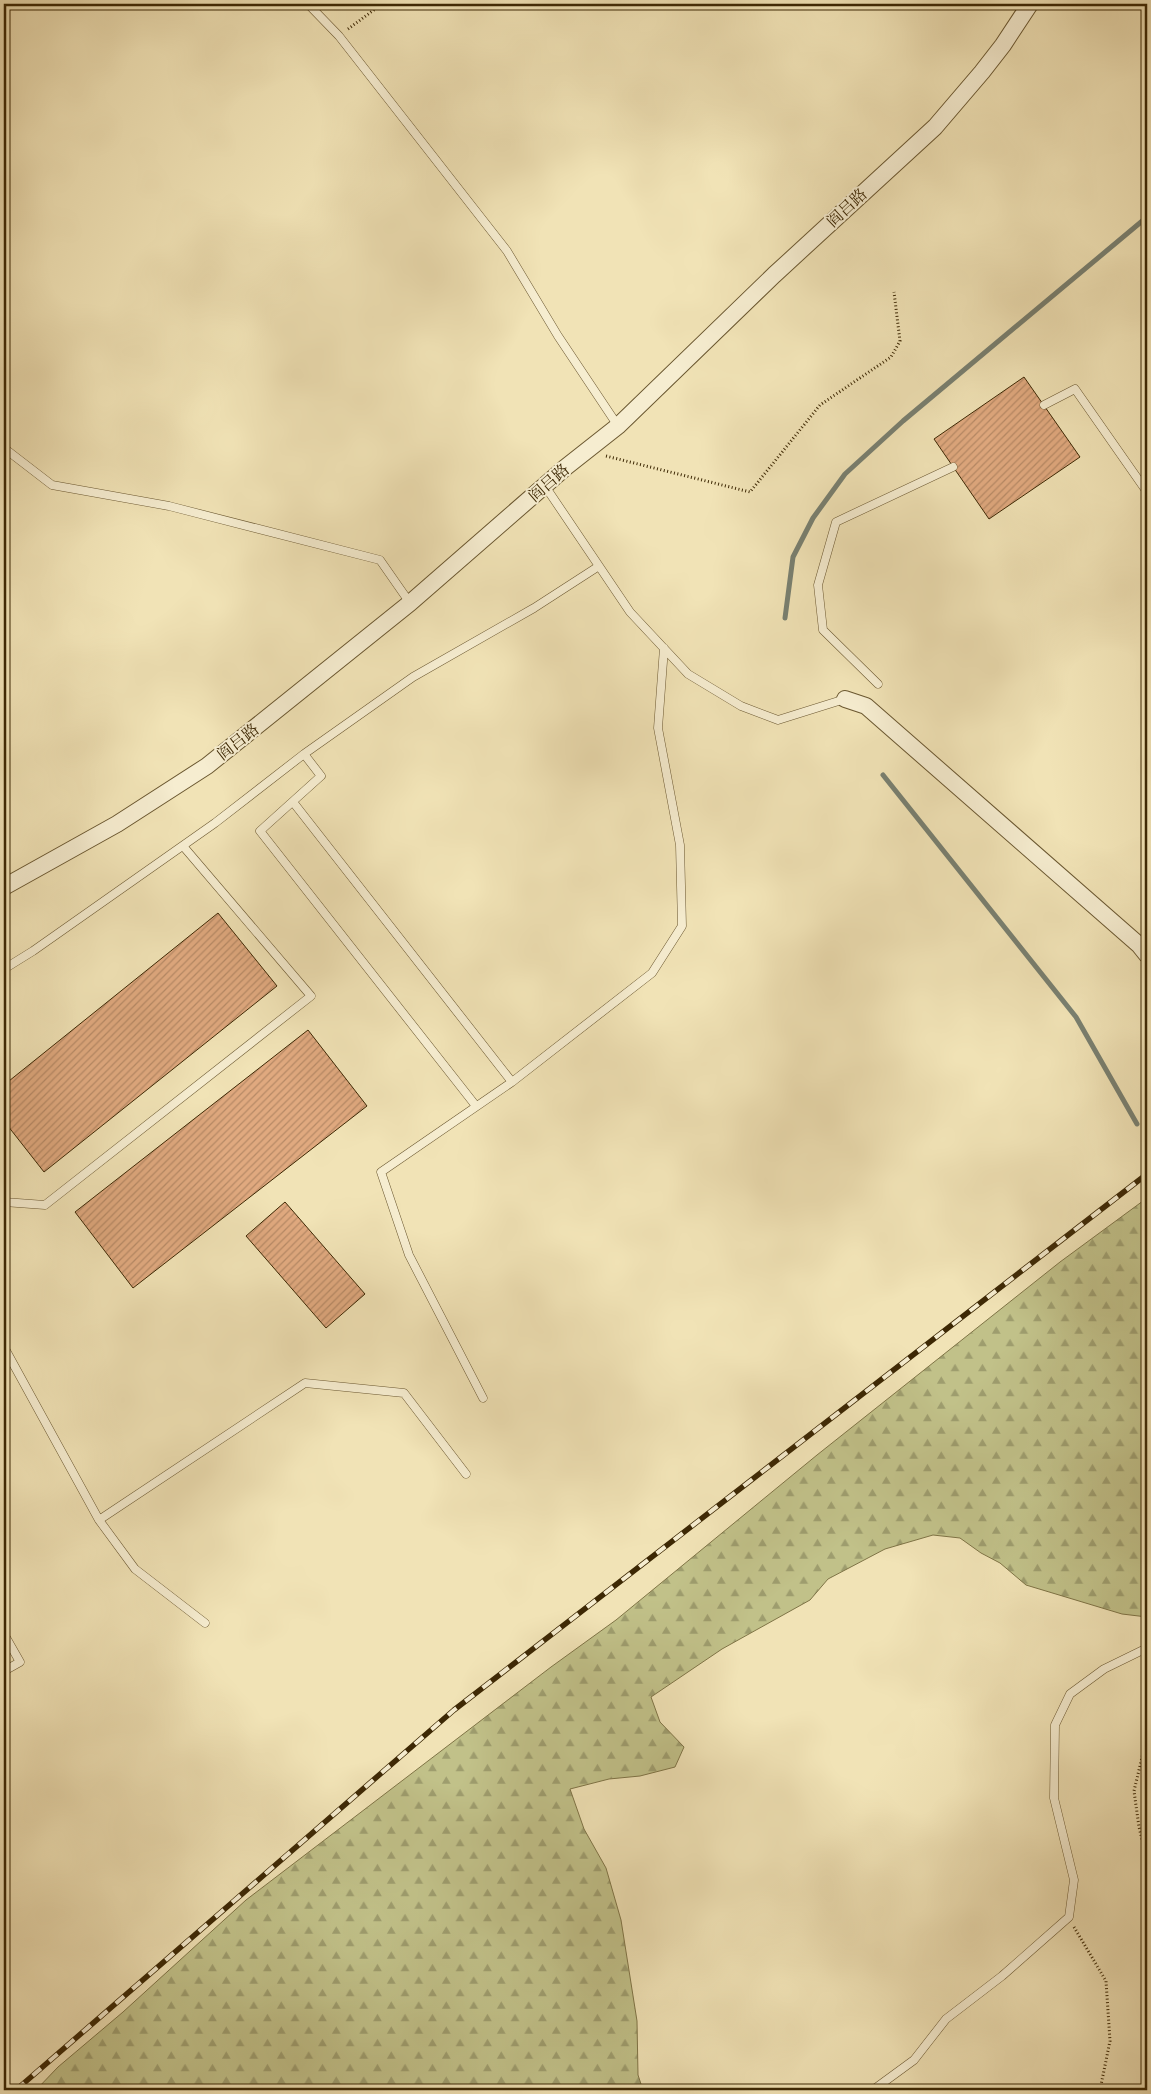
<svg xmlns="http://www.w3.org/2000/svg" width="1151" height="2094" viewBox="0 0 1151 2094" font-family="'IM FELL Double Pica','Noto Serif SC',serif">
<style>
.forest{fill:url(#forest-firs);stroke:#7f7446}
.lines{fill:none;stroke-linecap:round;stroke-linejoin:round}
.stream{stroke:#798071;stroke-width:5}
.building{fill:url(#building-hatch);stroke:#3d2804}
.lane-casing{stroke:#6a5730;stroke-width:9}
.street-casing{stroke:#6a5730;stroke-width:18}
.path{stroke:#3d2804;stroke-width:3;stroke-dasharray:1 2.5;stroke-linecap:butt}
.lane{stroke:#f6edd0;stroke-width:8}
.street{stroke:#f6edd0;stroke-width:16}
.rail-casing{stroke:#3d2804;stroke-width:5.5}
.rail{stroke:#f6edd0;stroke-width:4;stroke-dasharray:11;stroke-linecap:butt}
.labels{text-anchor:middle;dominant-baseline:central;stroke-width:4;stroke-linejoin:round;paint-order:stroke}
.street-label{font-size:16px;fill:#3d2804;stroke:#f6edd0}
</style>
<defs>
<pattern id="forest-firs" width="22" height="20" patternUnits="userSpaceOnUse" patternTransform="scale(1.25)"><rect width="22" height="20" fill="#c1c189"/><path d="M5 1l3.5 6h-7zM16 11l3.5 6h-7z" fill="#9e9d6e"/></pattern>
<pattern id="building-hatch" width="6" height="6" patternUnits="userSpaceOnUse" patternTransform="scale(1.25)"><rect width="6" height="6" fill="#e0a97f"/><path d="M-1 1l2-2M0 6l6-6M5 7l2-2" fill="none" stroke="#b78a66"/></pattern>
</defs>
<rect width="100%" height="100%" fill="#f1e3b6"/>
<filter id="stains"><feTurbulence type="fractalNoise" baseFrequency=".004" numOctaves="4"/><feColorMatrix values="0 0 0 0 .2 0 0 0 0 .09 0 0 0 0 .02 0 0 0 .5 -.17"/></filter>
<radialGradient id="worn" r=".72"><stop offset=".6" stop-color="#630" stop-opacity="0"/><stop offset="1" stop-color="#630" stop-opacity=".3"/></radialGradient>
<path class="forest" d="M1147 1198V1617L1122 1614 1026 1585 1000 1563 981 1553 960 1538 933 1535 885 1549 828 1579 810 1600 722 1649 651 1697 660 1722 684 1747 675 1767 640 1776 609 1779 570 1789 584 1829 606 1868 621 1920 637 2021 638 2075 643 2090H36L58 2067 123 2012 246 1900 551 1667 616 1620 817 1455 1060 1262Z"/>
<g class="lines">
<path class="stream" d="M785 618 793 557 813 518 845 474 903 421 1147 217
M883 775 1076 1017 1137 1124"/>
</g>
<path class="building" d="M1024 377 1080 457 989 519 934 439Z
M218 913 277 986 44 1172 4 1121V1085Z
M308 1030 367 1106 133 1288 75 1212Z
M285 1202 365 1294 326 1328 246 1236Z"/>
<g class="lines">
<defs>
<path id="lane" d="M308 4 339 36 507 251 558 336 618 426
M1044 405 1075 389 1147 492
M4 448 52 485 169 506 380 560 410 603
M545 486 630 612 688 674 741 706 778 720 845 699
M878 684 823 630 818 585 836 522 953 467
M304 754 321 776 260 831 476 1106
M293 802 512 1082
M4 969 33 951 215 823 304 754 413 677 534 608 599 566
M4 1202 45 1205 311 996 183 846
M4 1347 99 1520 135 1569 205 1623
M483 1398 409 1255 381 1172 512 1082 652 973 682 926 680 845 658 728 664 648
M99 1520 305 1383 404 1393 466 1474
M4 1634 20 1662 4 1671
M386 2090 388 2089 426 2090
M873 2090 914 2060 946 2019 1002 1976 1069 1917 1074 1880 1054 1798 1055 1725 1070 1694 1104 1669 1147 1648"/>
<path id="street" d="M845 699 866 706 1139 945 1147 955
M4 887 117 824 207 766 410 603 566 467 618 426 774 275 935 127 982 72 1003 45 1030 4"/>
</defs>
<use href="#lane" class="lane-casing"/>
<use href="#street" class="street-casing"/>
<path class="path" d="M348 29 382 4
M606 456 750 492 820 405 891 357 900 341 894 292
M1144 1749 1134 1791 1139 1827 1147 1860
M1074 1927 1106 1981 1110 2041 1100 2090"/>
<use href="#lane" class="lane"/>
<use href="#street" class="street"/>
<defs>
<path id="rail" d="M16 2090 454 1710 1147 1174"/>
</defs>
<use href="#rail" class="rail-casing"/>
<use href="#rail" class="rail"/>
</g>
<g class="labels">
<g class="street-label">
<text transform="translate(847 208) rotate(-43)">阎吕路</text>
<text transform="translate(549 483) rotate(-41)">阎吕路</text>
<text transform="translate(238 742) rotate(-38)">阎吕路</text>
</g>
</g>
<rect width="1151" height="2094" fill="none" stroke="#f1e3b6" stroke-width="20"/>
<rect x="5" y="5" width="1141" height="2084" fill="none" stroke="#3d2804" stroke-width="2.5"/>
<rect x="10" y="10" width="1131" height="2074" fill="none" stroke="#3d2804"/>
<rect width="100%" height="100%" filter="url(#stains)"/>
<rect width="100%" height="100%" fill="url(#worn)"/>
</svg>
